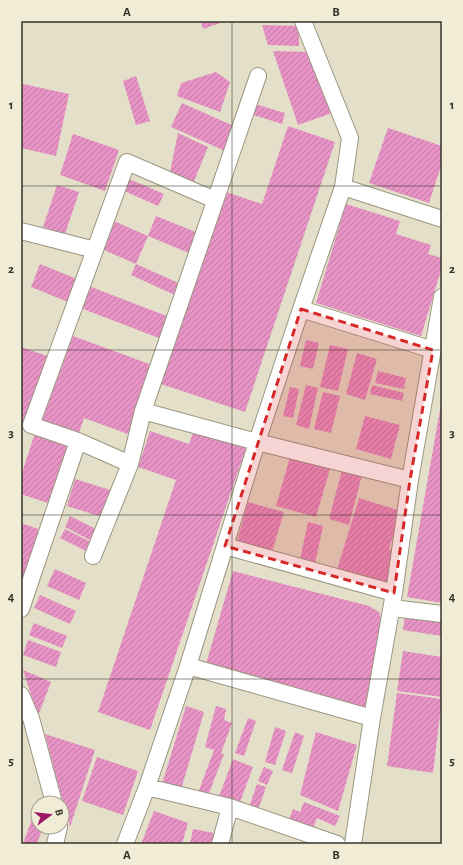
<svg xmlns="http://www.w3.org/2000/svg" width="463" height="865" viewBox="0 0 463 865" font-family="'Alegreya Sans',sans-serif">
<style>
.building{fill:url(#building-hatch)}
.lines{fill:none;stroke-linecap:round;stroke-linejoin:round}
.street-casing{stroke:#9a9680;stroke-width:18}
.street{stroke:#fff;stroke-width:16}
.marked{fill:#d62828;fill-opacity:0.2;stroke:#d62828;stroke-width:3;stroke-dasharray:8 5;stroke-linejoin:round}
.grid{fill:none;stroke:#35332a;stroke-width:1;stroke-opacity:0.55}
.neatline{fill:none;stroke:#35332a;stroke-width:1.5}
.grid-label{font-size:13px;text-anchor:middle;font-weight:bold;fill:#35332a}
</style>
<defs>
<pattern id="building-hatch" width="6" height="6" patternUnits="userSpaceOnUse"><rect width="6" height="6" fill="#e893c5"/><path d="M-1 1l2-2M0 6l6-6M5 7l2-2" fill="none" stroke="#bd79a0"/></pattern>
</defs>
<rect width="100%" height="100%" fill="#e3dfc8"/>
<path class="building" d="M201 21H226L203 29Z
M262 25 299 26V46L268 45Z
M273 51 310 52 332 113 298 125Z
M216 72 230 82 220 112 177 96 181 83Z
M136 76 150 121 136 125 123 81Z
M23 84 69 94 56 156 21 148V96Z
M182 103 236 127 225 151 171 127Z
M255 104 285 113 282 124 251 114Z
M288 126 335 142 245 412 158 383 223 191 262 204Z
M388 128 442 146V163L429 203 369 183Z
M178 133 208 147 192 186 169 177Z
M73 134 119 150 105 191 60 175Z
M127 178 164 194 158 206 122 190Z
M57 185 79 192 65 234 43 227Z
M346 204 400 221 396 234 431 245 428 254 442 258V267L421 336 316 303Z
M156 216 198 233 189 253 148 236Z
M109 219 148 236 136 264 97 247Z
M40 264 77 279 68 302 31 287Z
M136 264 183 285 177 296 131 275Z
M86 285 172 318 164 340 78 307Z
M73 336 152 365 128 434 84 418 78 436 41 423Z
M306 340 319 343 313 369 300 366Z
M330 345 348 349 338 391 320 387Z
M21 347 50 357 26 423 21 421Z
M357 353 377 359 365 400 346 394Z
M378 371 406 378 404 389 375 383Z
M306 385 318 388 309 429 296 425Z
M372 385 404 393 402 401 370 394Z
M290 387 299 389 293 418 283 416Z
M323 392 340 396 331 433 314 429Z
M441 404H442V603L407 597Z
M365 416 400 425 391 459 356 449Z
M194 430 246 448 150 730 98 712 176 480 138 467 150 431 189 444Z
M35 433 73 445 54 505 21 494V476Z
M290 457 330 469 316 517 276 506Z
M342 470 362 475 349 525 329 519Z
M75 479 110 490 102 517 67 506Z
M359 498 401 511 389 549 396 550 388 588 336 573Z
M248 502 284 512 271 555 236 545Z
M70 516 98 530 92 541 65 527Z
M308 522 323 526 314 568 299 564Z
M21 523 44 531 21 595Z
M65 529 95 544 90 553 60 538Z
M55 569 86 583 79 600 47 586Z
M233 571 369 606 379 612 382 621 367 709 206 664Z
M40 595 76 611 70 624 34 608Z
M406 610 442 615V636L403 630Z
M34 623 67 636 62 648 29 635Z
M28 640 61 652 56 667 23 655Z
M403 651 442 657V697L397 691Z
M23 670 51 682 38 716Z
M397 693 442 699 433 773 387 766Z
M186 706 204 712 180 793 161 787Z
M216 706 226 709 224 720 232 723 221 753 224 754 208 796 198 793 214 750 205 747Z
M248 718 256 721 244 756 235 753Z
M275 727 286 731 275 765 265 762Z
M295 732 304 736 292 773 282 770Z
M316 732 357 745 338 811 300 795Z
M45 734 95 750 70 827 56 776Z
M97 757 138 771 123 815 82 801Z
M233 759 253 767 237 810 217 802Z
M264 767 273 771 267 785 258 781Z
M257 784 266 787 257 813 248 810Z
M304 802 340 816 335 826 317 818 311 834 287 824 293 809 300 812Z
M154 811 188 823 182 844H141Z
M32 819 38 821V827H43L37 844H23Z
M193 829 214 833 211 844H190Z"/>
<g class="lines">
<defs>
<path id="street" d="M343 187 442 219
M21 231 95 250
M301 309 433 350
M143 411 257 442 410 480
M130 464 78 441 31 425 127 162 215 200
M225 546 394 593
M93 556 130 464 143 411 258 76
M392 608 442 614
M21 609 78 441
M188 666 372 718
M21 695 31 718 54 803
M147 787 230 807 337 844
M55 844 59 827
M125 844 147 787 188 666 257 442 301 309 343 187 350 138 303 21
M220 844 230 807
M353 844 372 718 394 593 410 480 442 297"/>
</defs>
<use href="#street" class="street-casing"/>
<use href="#street" class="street"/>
</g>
<path class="marked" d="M301 309 433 350 410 480 394 593 225 546Z"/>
<path class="grid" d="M232 21V844M21 186H442M21 350H442M21 515H442M21 679H442"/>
<rect width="463" height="865" fill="none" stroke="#f1ecd5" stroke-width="44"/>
<g transform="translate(50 815) rotate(75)"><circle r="19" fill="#f1ecd5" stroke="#a6a291"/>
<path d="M0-3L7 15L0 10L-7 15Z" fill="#9d1767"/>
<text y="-6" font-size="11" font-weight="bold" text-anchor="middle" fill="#35332a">B</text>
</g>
<rect x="22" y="22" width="419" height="821" class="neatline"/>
<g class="grid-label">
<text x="127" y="16">A</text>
<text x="336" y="16">B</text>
<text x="11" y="109">1</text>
<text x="452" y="109">1</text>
<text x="11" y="273">2</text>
<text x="452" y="273">2</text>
<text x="11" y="437">3</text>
<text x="452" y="437">3</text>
<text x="11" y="601">4</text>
<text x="452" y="601">4</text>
<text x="11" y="765">5</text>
<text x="452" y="765">5</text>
<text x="127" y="859">A</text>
<text x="336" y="859">B</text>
</g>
</svg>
